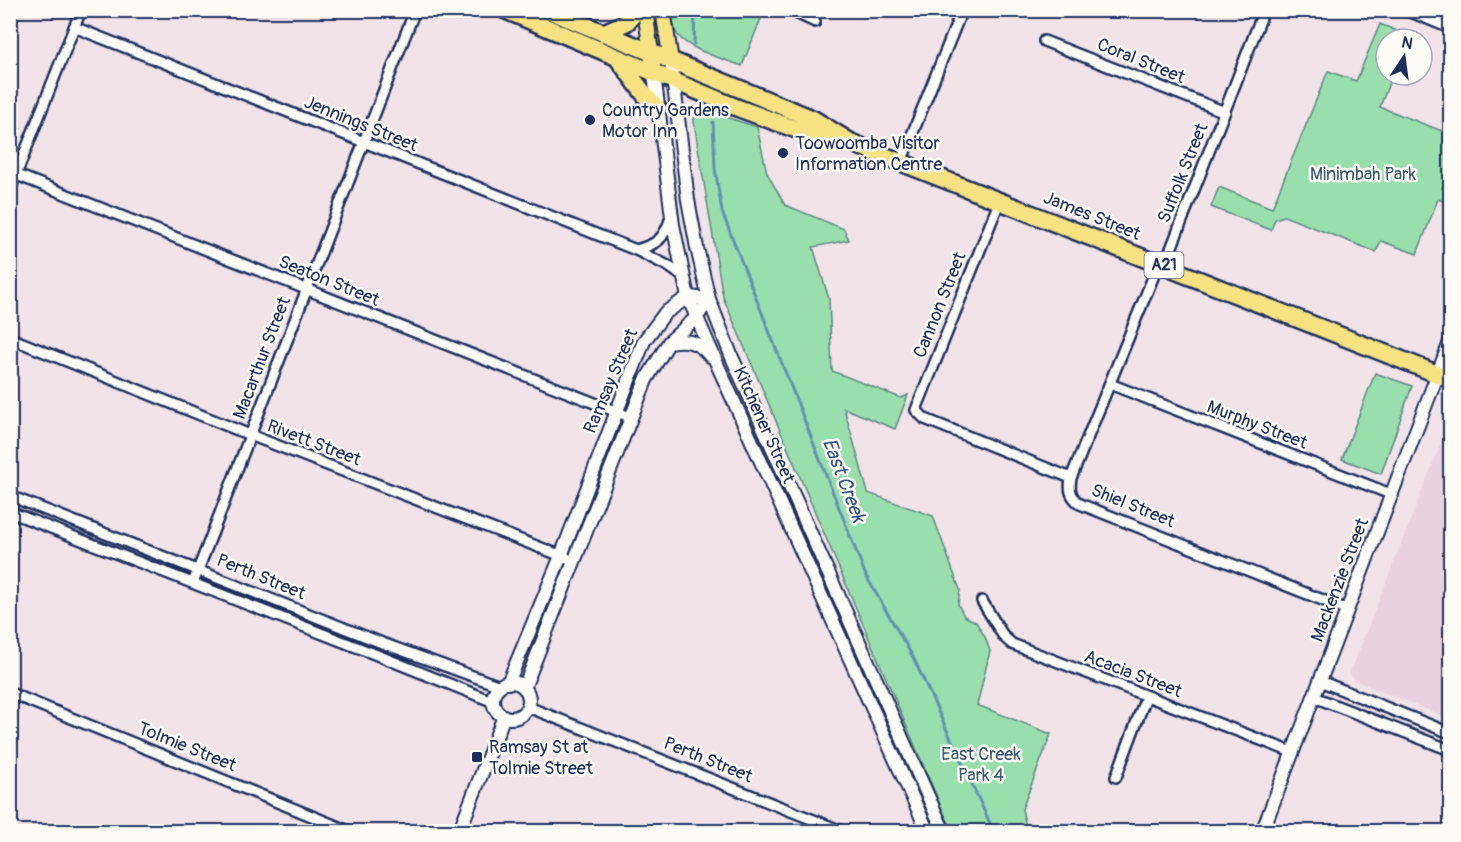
<svg xmlns="http://www.w3.org/2000/svg" width="1461" height="842" viewBox="0 0 1461 842" font-family="Pangolin,sans-serif">
<style>
.built{fill:#ead1de}
.green{fill:#99dfac;stroke:#5a8785;stroke-width:1.5}
.lines{fill:none;stroke-linecap:round;stroke-linejoin:round}
.stream{stroke:#6093b5;stroke-width:3}
.street-casing{stroke:#1b2f5e;stroke-width:14}
.secondary-casing{stroke:#1b2f5e;stroke-width:16}
.primary-casing{stroke:#1b2f5e;stroke-width:18}
.highway-casing{stroke:#1b2f5e;stroke-width:21}
.street{stroke:#fdfcf7;stroke-width:9}
.secondary{stroke:#fdfcf7;stroke-width:12}
.primary{stroke:#f7e281;stroke-width:14}
.highway{stroke:#f7e281;stroke-width:16}
.poi-dot{fill:#1b2f5e;stroke:#fdfcf7;stroke-width:2}
.labels{text-anchor:middle;dominant-baseline:central;stroke-width:5;stroke-linejoin:round;paint-order:stroke}
.shield{fill:#fdfcf7;stroke:#5f6c8c;stroke-width:1.5}
.shield-label{font-size:16px;font-weight:bold;fill:#1b2f5e}
.street-label{font-size:18px;fill:#1b2f5e;stroke:#fdfcf7}
.poi-label{font-size:18px;fill:#1b2f5e;stroke:#fdfcf7;text-anchor:start}
.park-label{font-size:18px;fill:#3a5b72;stroke:#fdfcf7}
.water-label{font-size:20px;font-style:italic;fill:#385882;stroke:#fdfcf7}
</style>
<rect width="100%" height="100%" fill="#f2e3e8"/>
<filter id="ink" filterUnits="userSpaceOnUse"><feTurbulence type="fractalNoise" baseFrequency=".0167" numOctaves="2"/><feDisplacementMap in="SourceGraphic" scale="12" xChannelSelector="R" yChannelSelector="G"/><feConvolveMatrix kernelMatrix="1 2 1 2 8 2 1 2 1" color-interpolation-filters="sRGB"/></filter>
<g filter="url(#ink)">
<path class="built" d="M1450 420V719L1354 680 1350 673Z"/>
<path class="green" d="M671 11V10L764 11 742 66C724 59 688 50 677 34 673 28 672 18 671 11Z
M1380 24 1407 35 1405 39H1386V75H1392L1380 107 1450 134V166L1442 188 1450 191V204L1438 199 1417 254 1381 241 1376 252 1284 216 1275 219 1271 230 1211 207 1219 187 1272 208 1328 71 1356 81Z
M699 113H713L757 127 767 173 785 205 844 229 849 240 813 247 829 299 832 371 901 398 908 395 895 429 844 408 868 493 933 516 960 590 958 604 964 616 976 622 985 637 990 651 977 705 1051 734 1022 809 1027 831H954L945 816 723 297 694 123V118Z
M1375 373 1412 386 1381 474 1342 459Z"/>
<g class="lines">
<path class="stream" d="M694 44 695 10
M713 122 715 168 722 212 866 576 913 657 994 832"/>
<defs>
<path id="street" d="M789 10 815 22
M1406 10 1450 28
M74 27 636 250 668 266 684 277
M1044 41 1225 112
M901 162 962 10
M17 175 630 417
M10 190 81 10
M1000 200 916 410 925 419 1071 478C1069 490 1070 496 1080 504L1348 610
M636 250C658 244 664 239 671 217
M10 338 250 435 567 558
M1110 384 1393 495
M1071 478 1154 275 1169 254 1264 10
M10 496 382 643 500 686
M10 512 377 655 494 702
M193 583 415 10
M982 601 1004 637 1012 644 1292 752
M1320 681 1450 733
M10 693 351 832
M1314 697 1450 750
M528 707 844 832
M1116 777 1146 697"/>
<path id="secondary" d="M671 61 688 200 697 248 709 299 731 355 944 832
M654 74 673 225 688 297 717 364 928 832
M669 342C687 339 698 341 710 356
M493 700a18 18 0 1 1 36 0a18 18 0 1 1-36 0Z
M508 683 561 556 644 341 665 313 688 297 709 299 697 317 669 342 646 380 524 688
M459 832 504 716
M1262 832 1450 342"/>
<path id="primary" d="M645 10 654 74
M663 10 671 61"/>
<path id="highway" d="M505 10 738 108 806 133 840 140
M548 10 813 119 852 143 1450 379
M603 33 627 22 637 10
M619 60 648 99 658 109"/>
</defs>
<use href="#street" class="street-casing"/>
<use href="#secondary" class="secondary-casing"/>
<use href="#primary" class="primary-casing"/>
<use href="#highway" class="highway-casing"/>
<use href="#street" class="street"/>
<use href="#secondary" class="secondary"/>
<use href="#primary" class="primary"/>
<use href="#highway" class="highway"/>
</g>
</g>
<g class="poi-dot">
<circle cx="590" cy="120" r="6"/>
<circle cx="783" cy="153" r="6"/>
<rect x="471" y="751" width="12" height="12" rx="3"/>
</g>
<g class="labels">
<rect class="shield" x="1144.5" y="252" width="39" height="26" rx="4.5"/>
<g class="shield-label">
<text x="1164" y="265">A21</text>
</g>
<g class="street-label">
<text transform="translate(1141 61) rotate(22)">Coral Street</text>
<text transform="translate(361 124) rotate(22)">Jennings Street</text>
<text transform="translate(1183 173) rotate(-68)">Suffolk Street</text>
<text transform="translate(1092 216) rotate(22)">James Street</text>
<text transform="translate(329 281) rotate(22)">Seaton Street</text>
<text transform="translate(940 305) rotate(-68)">Cannon Street</text>
<text transform="translate(262 358) rotate(-69)">Macarthur Street</text>
<text transform="translate(611 381) rotate(-67)">Ramsay Street</text>
<text transform="translate(764 425) rotate(66)">Kitchener Street</text>
<text transform="translate(1257 425) rotate(21)">Murphy Street</text>
<text transform="translate(314 443) rotate(21)">Rivett Street</text>
<text transform="translate(1133 506) rotate(22)">Shiel Street</text>
<text transform="translate(261 577) rotate(22)">Perth Street</text>
<text transform="translate(1340 580) rotate(-69)">Mackenzie Street</text>
<text transform="translate(1133 674) rotate(21)">Acacia Street</text>
<text transform="translate(187 747) rotate(22)">Tolmie Street</text>
<text transform="translate(708 760) rotate(22)">Perth Street</text>
</g>
<g class="poi-label">
<text x="602" y="110">Country Gardens<tspan x="602" dy="21">Motor Inn</tspan></text>
<text x="795" y="143">Toowoomba Visitor<tspan x="795" dy="21">Information Centre</tspan></text>
<text x="489" y="747">Ramsay St at<tspan x="489" dy="21">Tolmie Street</tspan></text>
</g>
<g class="park-label">
<text x="1363" y="174">Minimbah Park</text>
<text x="981" y="754">East Creek<tspan x="981" dy="21">Park 4</tspan></text>
</g>
<g class="water-label">
<text transform="translate(844 480) rotate(69)">East Creek</text>
</g>
</g>
<rect width="1461" height="842" fill="none" stroke="#fdfcf7" stroke-width="36"/>
<rect x="18" y="18" width="1425" height="806" fill="none" stroke="#1b2f5e" stroke-width="2" filter="url(#ink)"/>
<g transform="translate(1404 57) rotate(13)"><circle r="28" fill="#fdfcf7" stroke="#a3aaba" stroke-width="1.5"/>
<path d="M0-4.5L10 22L0 15L-10 22Z" fill="#1b2f5e"/>
<text y="-9" font-size="16" font-weight="bold" text-anchor="middle" fill="#1b2f5e">N</text>
</g>
</svg>
